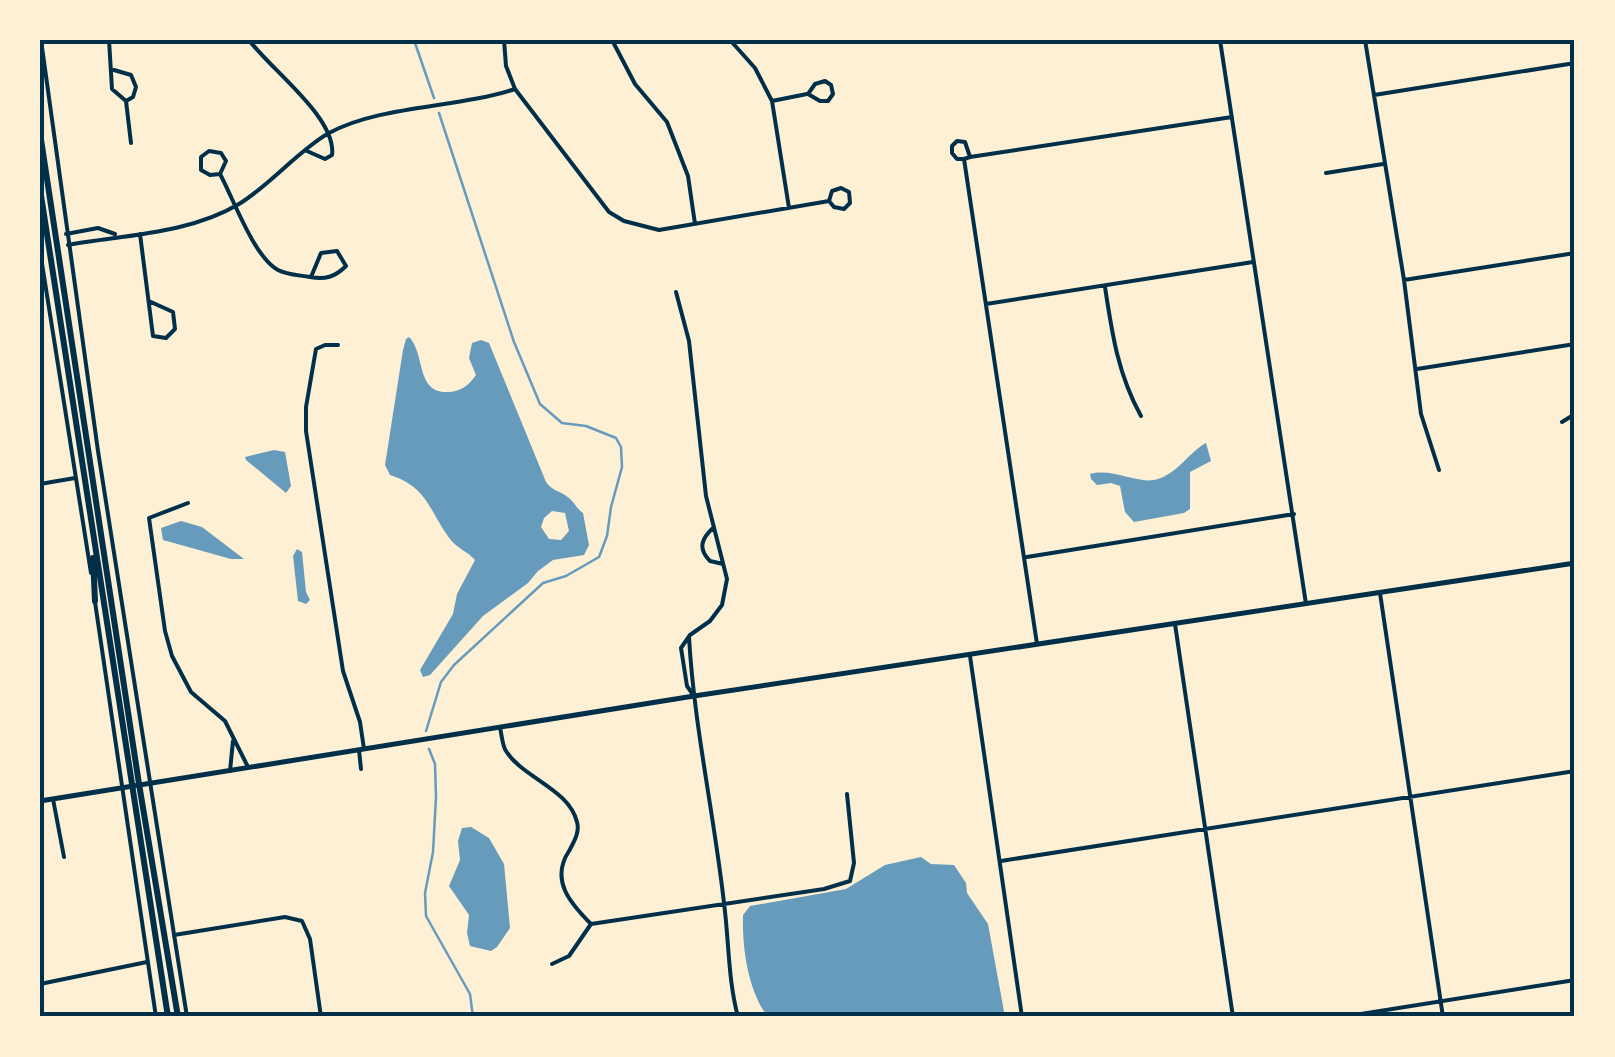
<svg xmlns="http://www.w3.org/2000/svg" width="1615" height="1057" viewBox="0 0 1615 1057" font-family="'Fira Sans',sans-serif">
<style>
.water{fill:#669bbc;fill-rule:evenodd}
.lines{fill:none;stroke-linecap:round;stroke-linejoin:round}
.stream{stroke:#669bbc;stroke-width:2.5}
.minor{stroke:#003049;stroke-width:4}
.tertiary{stroke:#003049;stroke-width:4}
.secondary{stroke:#003049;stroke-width:5}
.trunk{stroke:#003049;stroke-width:6}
.neatline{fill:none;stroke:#003049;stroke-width:4}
</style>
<rect width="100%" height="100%" fill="#fdf0d5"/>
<path class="water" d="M409 337C426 354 415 394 449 392 462 391 469 385 476 375L469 358 472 343 481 340 489 343 546 482C552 491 561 491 569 498 575 503 576 508 583 513L589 545 584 555 553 560 538 571 528 583 483 616 430 675 423 677 420 670 453 614 457 594 475 560C468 552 457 548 450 539 429 511 428 487 390 475L385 465 403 350 406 339ZM552 511 565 513 569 531 561 540 549 539 541 527 544 518Z
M1206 443 1211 461 1190 472V509L1184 513 1134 522 1125 512 1120 486 1111 483 1097 485 1091 479 1090 474C1113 468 1134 483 1154 480 1176 476 1189 452 1206 443Z
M274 450 285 452 291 486 286 493 246 460 245 457Z
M181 521 202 527 244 559H231L163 540 161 528Z
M297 549 302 552 306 592 310 600 306 604 298 601 293 556Z
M471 827 489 838 504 864 510 928 497 947 491 951 470 946 467 933 469 915 449 886 460 860 458 841 462 828Z
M921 857 931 864 954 865 966 883 967 893 988 924 1005 1017H768C748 991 742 948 743 915L750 906 846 889 885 865Z"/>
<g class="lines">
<path class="stream" d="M414 40 434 98
M426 731 441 682 454 665 543 583 566 576 599 557 607 536 611 507 622 467 621 447 616 438 586 426 562 423 540 404 514 342 439 113
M429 749 435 764 436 797 433 852 425 893 426 916 470 994 473 1017"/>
<path class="minor" d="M109 40 112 89 126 101 131 143
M249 40C270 69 337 118 332 155L325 159 307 151
M504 40 506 66 515 89 609 212 624 221 659 230 829 201
M612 40 635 84 667 122 688 176 695 224
M730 40 755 68 772 101 789 208
M930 40H936
M1220 40 1306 604
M1365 40 1404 280 1421 414 1439 470
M114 70 131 75 136 87 133 97 126 101
M825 81 831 85 833 94 828 101H820L808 94 815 84Z
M1374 95 1575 63
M772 101 807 94
M209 151 221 153 226 161 220 174 210 175 201 170V157Z
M970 157 1232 117
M964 159H957L952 153V146L957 141 965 142 970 157 964 159 1037 644
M1326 173 1383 164
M220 174C234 200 254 257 278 270 287 275 299 275 310 277 325 280 335 277 346 266L337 251 321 253 311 277
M841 188 849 192 850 203 844 209 834 207 829 201 832 191Z
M66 234 98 228 115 234
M140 234 153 336 166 338 175 329 173 312 151 302
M68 245C123 235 189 234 239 204 269 186 300 149 329 133 381 105 458 108 515 89
M1404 280 1575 253
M1105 287C1112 333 1118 375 1141 416
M676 292 689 341 706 496 727 579 722 605 710 621 690 635 681 648 687 686 694 696
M986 304 1253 262
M338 345H325L316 349 306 407V431L343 671 360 722 364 749
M1417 369 1575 344
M1562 422 1575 414
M40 484 75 478
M188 503 149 518 165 631 172 656 191 692 225 721 248 767
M714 527C702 538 697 548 710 561L723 564
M1027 557 1294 514
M1380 593 1443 1017
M1175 624 1233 1017
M689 637C694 726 714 814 724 903 729 941 728 980 738 1017
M500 728C502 735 502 745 506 751 523 778 569 789 577 822 580 832 574 842 569 851 550 880 570 903 591 924
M359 750 361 769
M230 771 233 741
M53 799 64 857
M1001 861 1575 771
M591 924 824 889 850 881 854 863 847 794
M174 935 285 917 302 921 310 939 321 1017
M552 964 569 956 591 924
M40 984 147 962
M1342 1017 1575 980"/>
<path class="tertiary" d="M41 40 98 451 187 1017
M40 251 91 573
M95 602 156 1017
M970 656 1022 1017"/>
<path class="secondary" d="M40 801 694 696 1575 563"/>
<path class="trunk" d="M40 133 139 784 178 1017
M40 189 168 1017
M93 558 95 601"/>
</g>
<rect width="1615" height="1057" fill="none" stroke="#fdf0d5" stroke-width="85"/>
<rect x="42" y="42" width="1530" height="972" class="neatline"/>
</svg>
